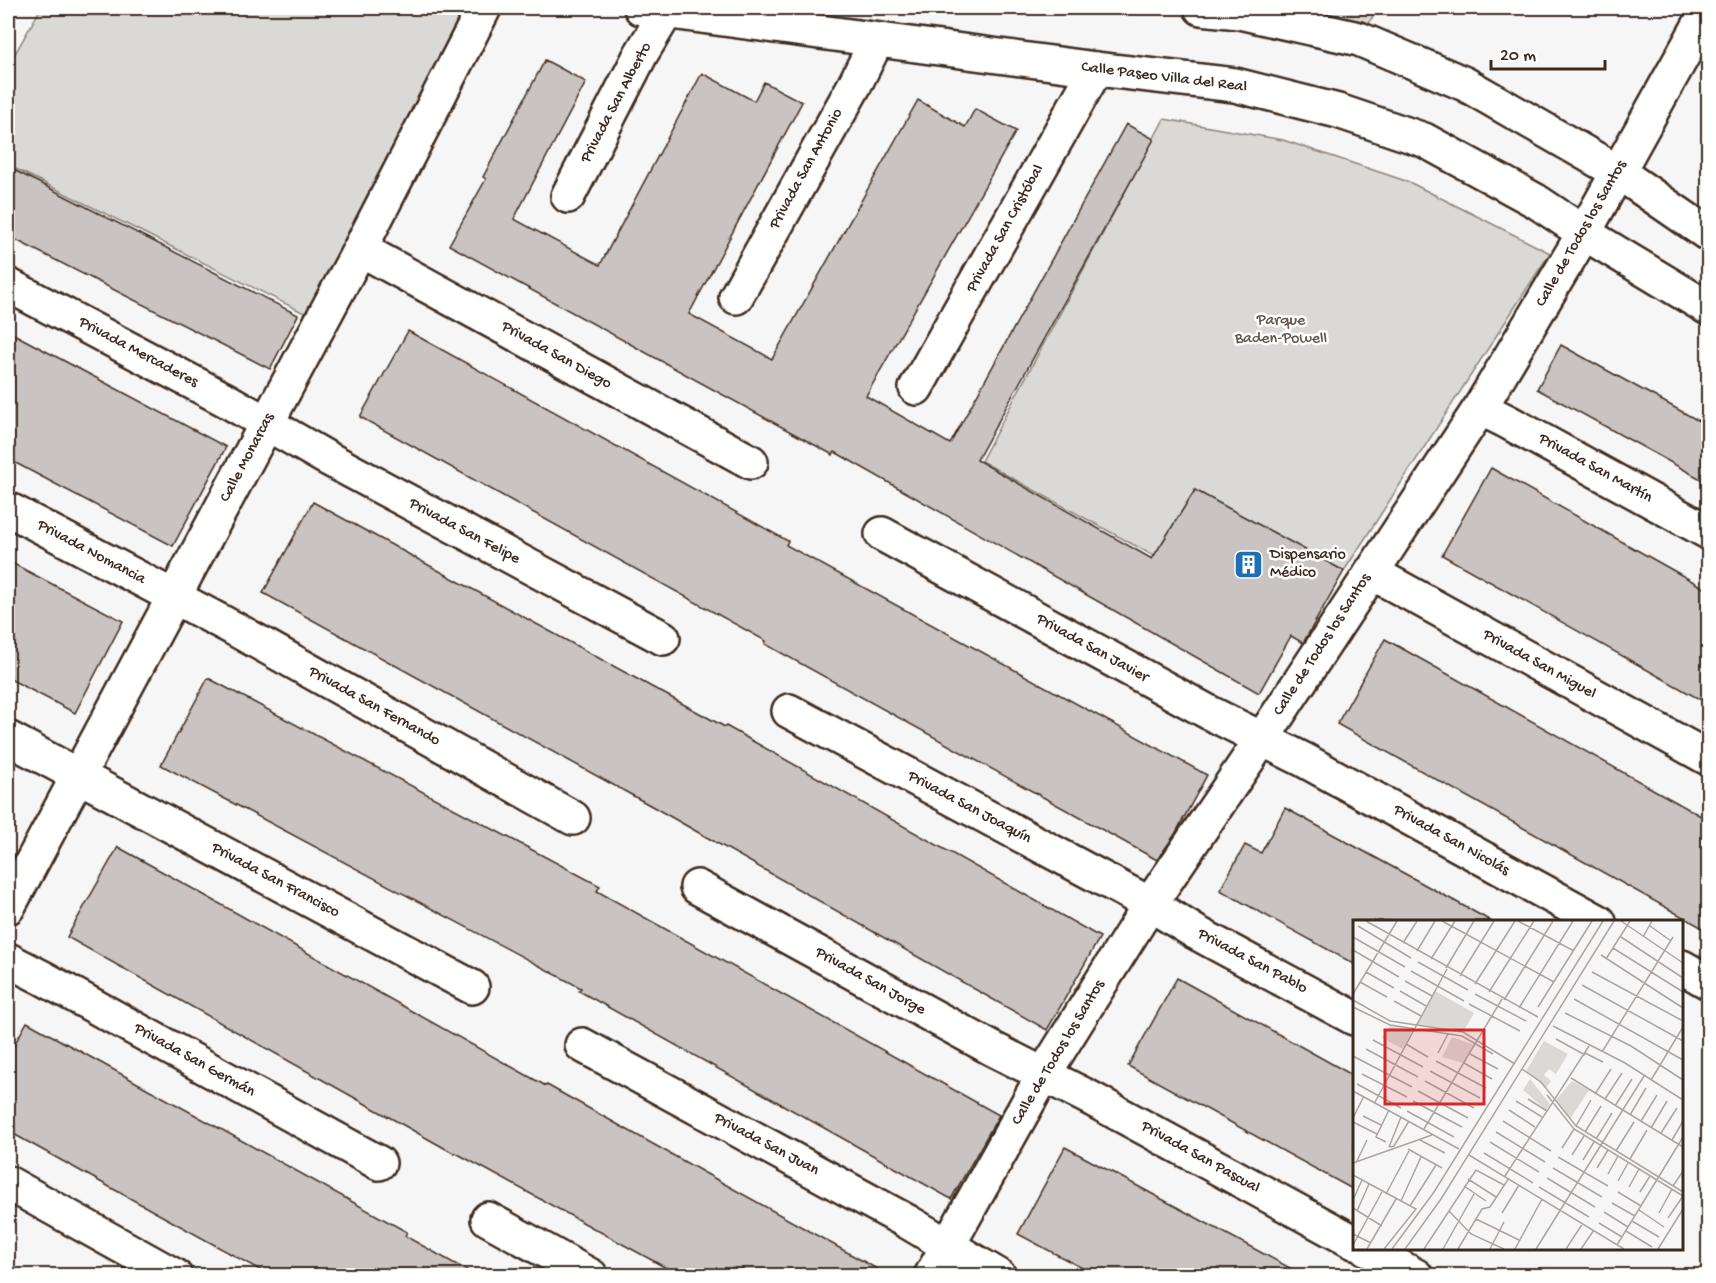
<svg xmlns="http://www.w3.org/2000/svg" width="1716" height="1283" viewBox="0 0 1716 1283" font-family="'Gochi Hand',sans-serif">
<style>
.green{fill:#dbd9d6;stroke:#8b827a;stroke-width:1.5}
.building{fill:#c9c3c1;stroke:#3b2a1e;stroke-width:1.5}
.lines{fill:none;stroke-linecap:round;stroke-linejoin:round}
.minor-casing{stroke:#3b2a1e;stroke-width:38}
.tertiary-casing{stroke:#3b2a1e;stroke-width:38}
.minor{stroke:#fff;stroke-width:33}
.tertiary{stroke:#fff;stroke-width:33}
.labels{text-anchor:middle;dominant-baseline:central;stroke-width:5;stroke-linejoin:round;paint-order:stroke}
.street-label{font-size:16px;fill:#3b2a1e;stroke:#fff}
.park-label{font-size:16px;fill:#63564c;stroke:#fff}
.poi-label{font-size:16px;fill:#3b2a1e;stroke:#fff;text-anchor:start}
.inset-road{fill:none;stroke:#aca4a0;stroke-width:1.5}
.view{fill:#d62828;fill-opacity:0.15;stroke:#d62828;stroke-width:3}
.inset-edge{fill:none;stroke:#3b2a1e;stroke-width:3}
</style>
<rect width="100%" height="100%" fill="#f7f6f6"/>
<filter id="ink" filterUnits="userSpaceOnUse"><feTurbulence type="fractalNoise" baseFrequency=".0167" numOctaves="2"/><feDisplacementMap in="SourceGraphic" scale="12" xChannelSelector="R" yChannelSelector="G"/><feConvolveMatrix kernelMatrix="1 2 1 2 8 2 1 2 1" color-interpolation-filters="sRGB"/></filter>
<g filter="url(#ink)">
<path class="green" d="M41 8H482L318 320 8 165V66Z
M1210 8H1378L1359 39Z
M1164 119 1283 140 1409 182 1550 253 1344 571 1195 490 1154 556 981 461Z"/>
<path class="building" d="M545 60 586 82 514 219 600 265 702 73 754 101 764 82 802 102 689 314 772 359 918 100 965 127 975 109 1016 131 866 396 950 444 1126 124 1154 139 977 460 1152 559 1195 490 1344 571 1303 643 1291 636 1259 693 835 452 833 455 449 245 486 179 483 177Z
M8 167 298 315 270 369 8 236Z
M8 331 226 447 173 546 8 459Z
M408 331 788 541 786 545 1207 775 1174 836 1157 860 765 644 766 641 360 417Z
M1561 345 1708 426V483L1537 389Z
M1491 468 1708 590V704L1442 555Z
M313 502 725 727 726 726 1100 937 1047 1030 648 804 263 593Z
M8 561 123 621 75 713 8 678Z
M1385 639 1708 820V931L1337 724Z
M208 678 600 886 597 891 999 1115 951 1199 579 991 581 988 161 765Z
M1285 808 1491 921H1354V964L1220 890 1245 845 1261 853Z
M118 847 546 1086 547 1085 888 1275H679L456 1153 455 1154 67 937Z
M1177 978 1354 1076V1190L1128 1066Z
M27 1022 407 1232 405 1236 475 1275H269L8 1131V1056Z
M1065 1147 1303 1275H1095L1018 1234Z"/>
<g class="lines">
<defs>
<path id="minor" d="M568 196 641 54 667 11
M360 249 751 462
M8 285 226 400 325 457 663 638
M736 297 854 86 877 40
M916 388 1096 69
M1480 408 1508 422 1708 532
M8 509 233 628 573 818
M882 534 1210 713 1304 760 1599 922
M1371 572 1708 758
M789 711 1150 904 1195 932 1354 1018
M8 738 472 987
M697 887 993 1049 1090 1098 1354 1242
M8 907 360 249 484 8
M8 960 43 978 379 1163
M1682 967 1708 982
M582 1045 908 1222 999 1276
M8 1183 175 1276
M488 1219 591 1276
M1366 1248 1416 1276
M931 1276 1044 1074 1150 904 1262 739 1480 408 1584 233 1708 10"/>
<path id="tertiary" d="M641 8 1096 69 1235 85 1338 111 1424 140 1536 201 1584 233 1708 308
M1201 8 1239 12 1359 39 1465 84 1618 172 1708 234"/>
</defs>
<use href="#minor" class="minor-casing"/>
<use href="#tertiary" class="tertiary-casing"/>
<use href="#minor" class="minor"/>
<use href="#tertiary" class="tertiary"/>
</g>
</g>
<defs>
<symbol id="building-square" viewBox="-11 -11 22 22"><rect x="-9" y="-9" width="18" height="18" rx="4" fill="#1f6fb2" stroke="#fff"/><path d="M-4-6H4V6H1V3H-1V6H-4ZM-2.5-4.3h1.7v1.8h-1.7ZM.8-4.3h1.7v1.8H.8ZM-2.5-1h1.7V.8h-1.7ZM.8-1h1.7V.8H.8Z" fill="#fff"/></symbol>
</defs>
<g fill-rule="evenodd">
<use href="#building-square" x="1232" y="548" width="33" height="33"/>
</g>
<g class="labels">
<g class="street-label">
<text transform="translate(1164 78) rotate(7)">Calle Paseo Villa del Real</text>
<text transform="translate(617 103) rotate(-62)">Privada San Alberto</text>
<text transform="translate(807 169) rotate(-61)">Privada San Antonio</text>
<text transform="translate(1006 229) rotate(-61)">Privada San Cristóbal</text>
<text transform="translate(1582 234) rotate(-60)">Calle de Todos los Santos</text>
<text transform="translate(138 353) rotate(28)">Privada Mercaderes</text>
<text transform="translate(556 356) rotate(29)">Privada San Diego</text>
<text transform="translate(248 458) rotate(-62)">Calle Monarcas</text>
<text transform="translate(1595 469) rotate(29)">Privada San Martín</text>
<text transform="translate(464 532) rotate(28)">Privada San Felipe</text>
<text transform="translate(91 553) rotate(28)">Privada Nomancia</text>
<text transform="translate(1323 645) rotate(-57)">Calle de Todos los Santos</text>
<text transform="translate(1092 649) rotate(29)">Privada San Javier</text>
<text transform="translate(1539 665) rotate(29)">Privada San Miguel</text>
<text transform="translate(374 707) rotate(29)">Privada San Fernando</text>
<text transform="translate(969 808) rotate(28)">Privada San Joaquín</text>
<text transform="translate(1451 841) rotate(29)">Privada San Nicolás</text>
<text transform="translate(275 881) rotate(28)">Privada San Francisco</text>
<text transform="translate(1252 962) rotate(28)">Privada San Pablo</text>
<text transform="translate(870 982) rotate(29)">Privada San Jorge</text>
<text transform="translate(1059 1053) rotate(-59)">Calle de Todos los Santos</text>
<text transform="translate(194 1061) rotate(29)">Privada San Germán</text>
<text transform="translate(766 1145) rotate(28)">Privada San Juan</text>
<text transform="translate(1200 1158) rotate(29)">Privada San Pascual</text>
</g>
<g class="park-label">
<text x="1281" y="321">Parque<tspan x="1281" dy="18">Baden-Powell</tspan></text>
</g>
<g class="poi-label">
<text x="1270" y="555">Dispensario<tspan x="1270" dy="18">Médico</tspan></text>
</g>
</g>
<g transform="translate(1353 920)">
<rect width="330" height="330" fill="#f7f6f6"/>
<path d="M82 71 121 93 110 112 63 105ZM37 106 60 109 50 129 29 118ZM99 117 122 125 110 143 89 137ZM191 121 215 134 203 154 196 149 191 155 198 161 193 168 173 151ZM177 159 197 184 193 190 170 170ZM219 161 236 170 217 199 203 180Z" fill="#dbd9d6"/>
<path class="inset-road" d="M13 1 185 97M89 1 201 62M165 1 221 31M268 1 330 43M5 6 58 38M297 6 318 21M0 17 52 47M268 17 330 58M290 17 299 1M50 23 64 1M260 28 330 72M0 30 46 57M64 31 82 1M248 35 330 88M78 39 102 1M253 39 277 1M65 42 115 70M93 48 121 1M58 51 111 81M13 52 41 68M239 52 330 101M107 56 141 1M52 61 79 76M7 62 34 77M122 64 162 1M229 65 330 121M47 71 73 86M136 72 181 1M0 74 44 1M122 74 173 101M221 79 330 140M0 80 37 101 110 112 162 144M151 80 200 1M41 81 68 96M116 84 167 111M0 87 37 105 109 116 140 134M185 87 239 1M166 88 220 1M212 93 278 126 330 160M200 106 272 143 330 180M203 119 232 135M20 120 70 147M53 124 75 137M13 129 65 157M249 132 320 17M85 133 95 114M232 133 250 142M117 134 145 149M0 136 59 167M83 141 133 168M111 143 139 159M169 149 188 162 223 206 330 272M77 151 127 178M9 154 54 177M218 158 330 227M298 160 330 107M72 161 121 188M4 164 48 188M0 171 106 229M65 171 115 198M242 174 258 149M194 175 221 209 330 276M175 179 194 191M252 179 269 153M60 181 109 207M163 181 189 197M22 182 94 49M262 186 279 159M156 190 182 207M54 191 101 217M277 195 293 168M10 196 28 205M0 198 11 176M150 201 198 231M288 201 304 175M0 202 24 214M223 206 238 180M298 208 314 181M71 209 149 79M143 212 192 242M232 212 248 186M308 213 324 188M243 219 259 193M67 220 92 233M319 220 330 201M33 222 23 217 36 190M137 222 186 252M36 227 41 226 56 201M36 227 48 197M209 228 221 209M55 229 89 248M263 231 281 202M131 233 180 263M116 235 271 329M219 235 231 216M205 237 255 266M277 239 294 210M230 240 241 222M0 243 79 215M3 243 14 220M200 248 249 277M244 248 255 230M255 254 265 236M0 255 63 289 31 329M152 256 236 126M194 258 242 287M115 259 143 277M265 261 275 243M111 266 133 281M320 266 330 251M186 267 236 297M276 267 286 249M265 272 288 286M287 272 297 256M33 274 56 231M0 280 9 260M48 281 68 237M259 283 282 296M57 286 83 245M0 288 29 306M286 290 311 307M4 291 16 264M96 291 118 314 151 329M251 292 275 307M149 293 166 265M306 293 319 269M315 298 330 276M123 299 166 320M279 301 306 317M246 303 269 317M273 311 299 327M0 314 18 323M0 325 29 272M264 325 330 217M14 329 43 279M39 329 81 272 250 1M52 329 88 279 261 1M71 329 123 250 151 265M90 329 121 274M105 329 129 289 137 287 156 258M137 329 151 302M162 329 189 279M183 329 291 156M213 329 230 303M228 329 241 310M305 329 330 289"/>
<path class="view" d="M32 110H131V184H32Z"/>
<rect width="330" height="330" class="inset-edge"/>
</g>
<rect width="1716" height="1283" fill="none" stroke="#fff" stroke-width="30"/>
<rect x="15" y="15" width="1686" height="1253" fill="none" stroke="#3b2a1e" stroke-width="2" filter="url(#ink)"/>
<path d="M1491 60v9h114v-9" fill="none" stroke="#3b2a1e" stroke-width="3"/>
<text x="1500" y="60" font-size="18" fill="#3b2a1e" stroke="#ffffff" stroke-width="4.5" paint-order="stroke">20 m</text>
</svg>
